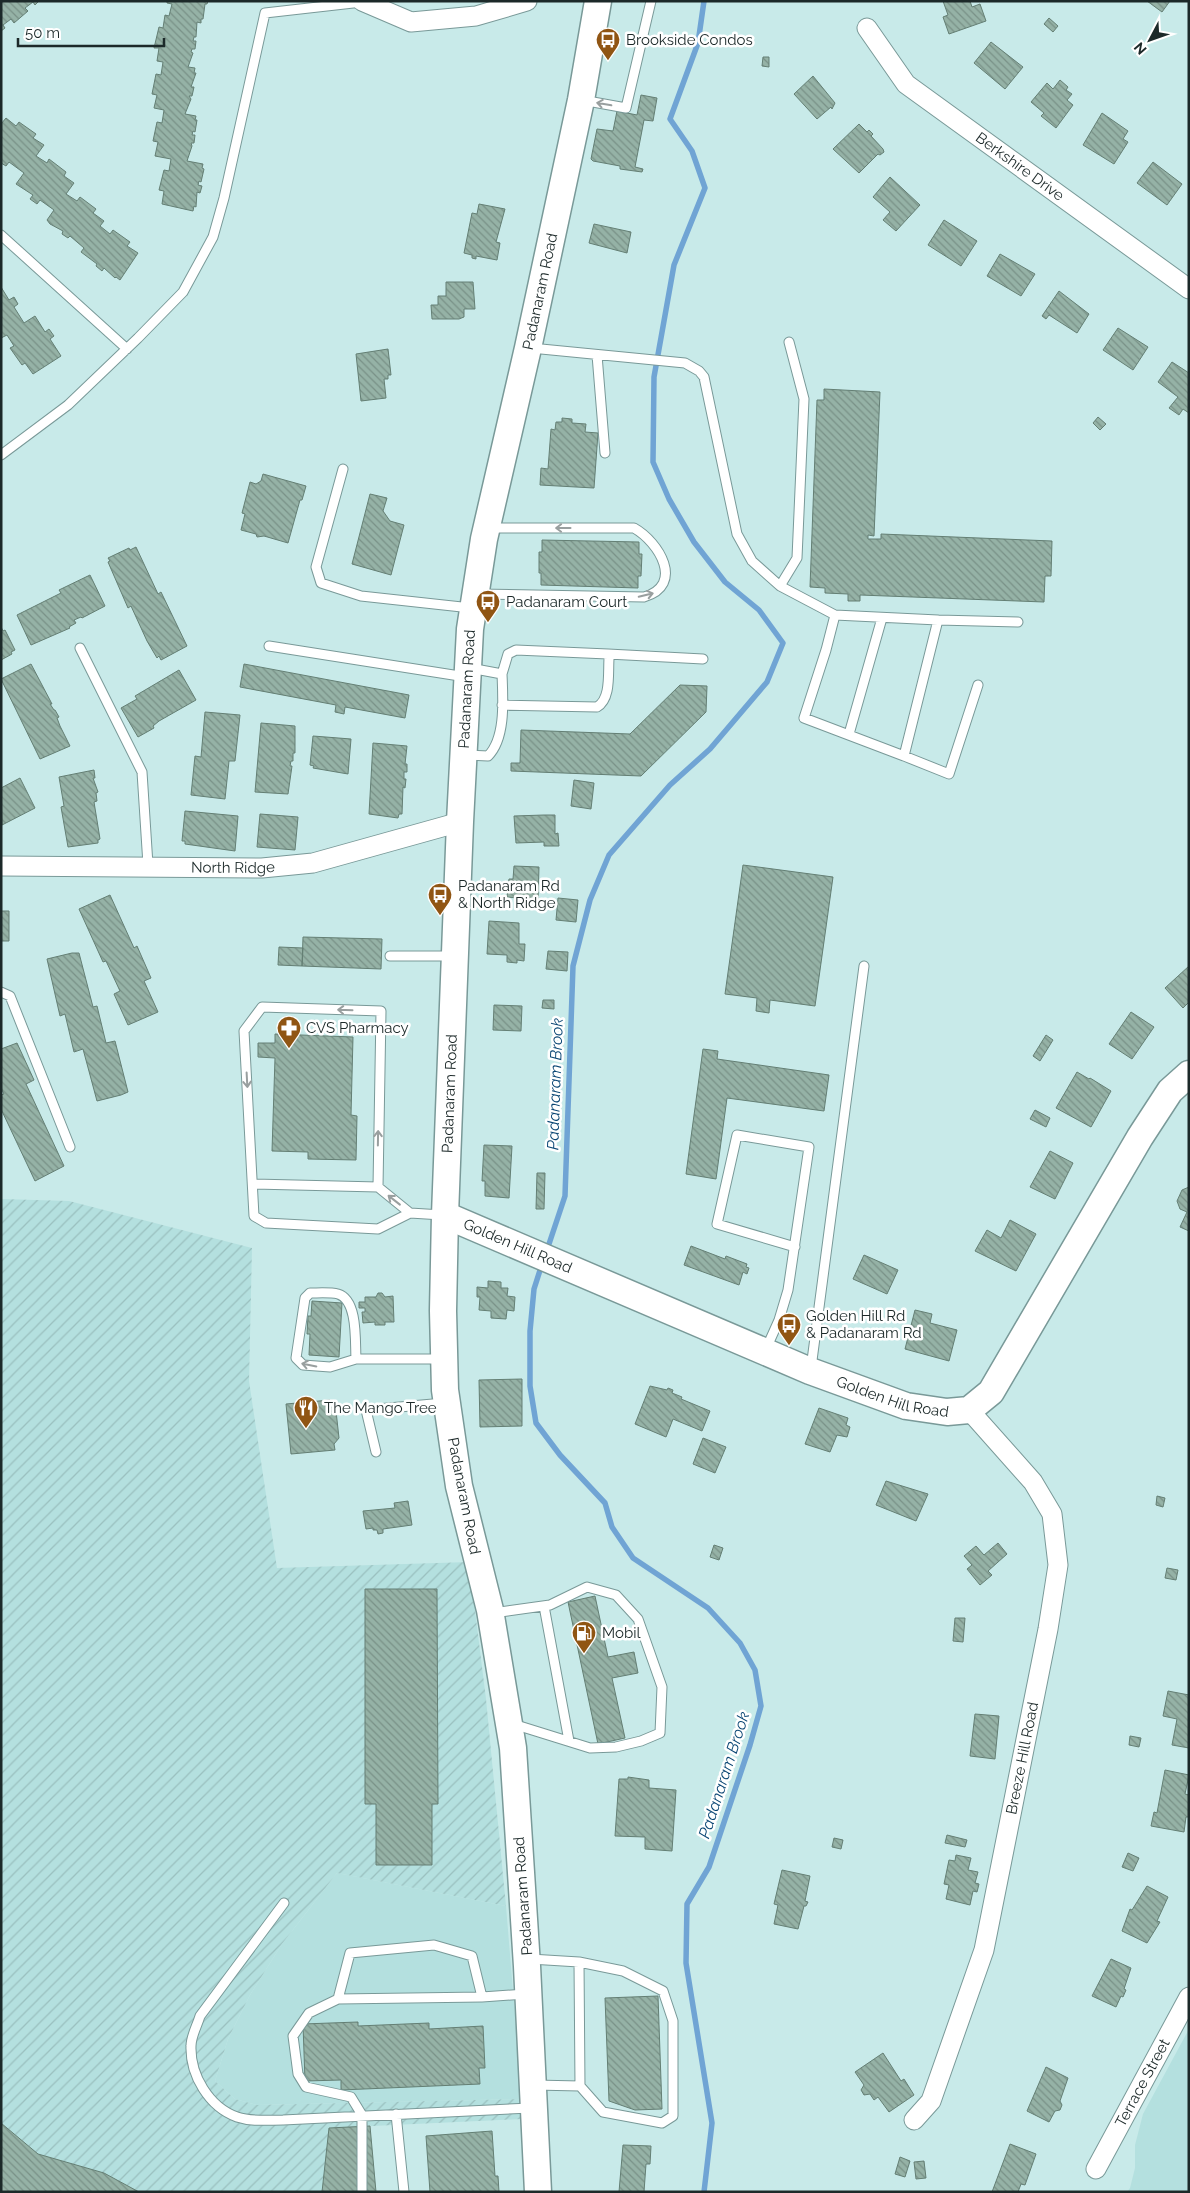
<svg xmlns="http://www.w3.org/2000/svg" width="1190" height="2193" viewBox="0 0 1190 2193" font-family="Raleway,sans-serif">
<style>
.built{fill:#b4e0df}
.industrial{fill:url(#industrial-furrows)}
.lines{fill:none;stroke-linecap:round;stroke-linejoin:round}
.stream{stroke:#70a4d4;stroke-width:5.5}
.building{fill:url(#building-back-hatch);stroke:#647f74}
.lane-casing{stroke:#799998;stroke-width:11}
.street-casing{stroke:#799998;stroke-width:21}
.secondary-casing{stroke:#799998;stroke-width:29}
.lane{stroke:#fff;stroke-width:9}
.street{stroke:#fff;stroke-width:19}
.secondary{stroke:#fff;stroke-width:26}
.oneway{stroke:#999f9f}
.labels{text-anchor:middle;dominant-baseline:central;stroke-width:5;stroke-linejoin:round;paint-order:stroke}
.poi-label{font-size:15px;fill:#1c2929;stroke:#fff;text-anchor:start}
.street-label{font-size:15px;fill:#1c2929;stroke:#fff}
.water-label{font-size:16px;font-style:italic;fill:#0a4674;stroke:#fff}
</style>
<defs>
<pattern id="industrial-furrows" width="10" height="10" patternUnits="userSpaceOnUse" patternTransform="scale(1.25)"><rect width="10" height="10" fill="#b4e0df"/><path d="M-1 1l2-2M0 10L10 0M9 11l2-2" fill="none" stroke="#9ac0bf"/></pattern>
<pattern id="building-back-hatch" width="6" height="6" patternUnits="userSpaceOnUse" patternTransform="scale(1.25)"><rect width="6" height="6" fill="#95b2a6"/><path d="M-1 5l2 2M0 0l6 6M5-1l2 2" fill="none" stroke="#799187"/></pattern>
</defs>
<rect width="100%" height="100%" fill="#c8eae9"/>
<path class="built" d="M337 1873 506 1906 522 2099 257 2105 235 2099 215 2081 228 2039 250 1995 282 1944Z
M1189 2029V2192H1127L1130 2188 1135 2168V2145L1143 2114Z"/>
<path class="industrial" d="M1 1199 69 1201 252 1248 249 1381 277 1568 469 1562 486 1699 506 1906 337 1873 282 1944 250 1995 228 2039 215 2081 235 2099 257 2105 522 2099V2119L330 2128 322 2192H139L104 2173 38 2154 1 2123Z"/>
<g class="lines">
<path class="stream" d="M547 1250 565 1196 573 966 590 900 609 855 670 785 710 749 767 682 783 643 759 610 725 582 694 542 669 499 653 462 654 377 674 265 705 188 692 151 670 119 698 43 704 1
M542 1264 534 1289 530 1331V1386L536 1423 560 1455 605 1503 612 1527 633 1558 708 1608 740 1643 755 1670 761 1706 750 1745 709 1867 687 1904 686 1963 712 2123 704 2192"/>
</g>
<path class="building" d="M1 1H39L35 5 33 2 25 8 28 11 14 23 11 19 3 25 5 28 1 31Z
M167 1H208L207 4H205L203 19H201V23L197 22 196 37H194L193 41H196L195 49H192L191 52 193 53 188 67 195 68 194 73H196L191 87H194L192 96H189L191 99 185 114 196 116 195 120H197L195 132 193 131 192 135H195L194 143H191L192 146 187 161 203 164 202 168 204 169 201 182 199 181 198 185 202 186 200 193 197 192 196 207 194 206 193 211 162 204 164 191 159 190 164 170 169 171 171 159 155 156 158 142 153 141 157 122 162 123 164 110 154 108 157 95 152 94 156 74 161 75 163 62 157 61 159 48H154L159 27 163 28 165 15 169 16 172 4 167 3Z
M943 1H970L972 7 980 4 986 21 949 34 943 17 948 15Z
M1147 1H1170L1162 12Z
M1049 18 1058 26 1053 32 1044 24Z
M991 42 1023 67 1005 89 974 63Z
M763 57H769V67L762 66Z
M813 76 835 103 832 109 831 107 817 119 794 94Z
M1060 80 1068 87 1066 90 1072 94 1067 100 1073 105 1056 128 1041 116 1044 113 1031 102 1047 83 1053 89Z
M641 95 657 98 653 121 644 120 635 167 643 169 642 172 620 169V166L593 161 591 159 597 129 613 131 617 111 637 115Z
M1102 113 1128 131 1123 139 1128 142 1114 164 1083 145Z
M6 118 16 126 19 122 36 134 33 138 44 145 36 156 47 163 49 159 66 172 64 176 74 183 66 194 77 201 80 197 96 209 93 213 104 221 100 226 110 234 113 230 130 242 127 246 138 253 120 280 116 277 115 278 104 268 102 271 96 266 97 264 81 252 84 248 70 236 68 238 62 234 63 231 50 224 47 220 54 210 40 200 37 204 30 199 33 195 16 184 24 173 9 162 6 166 1 163V124Z
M859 124 867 132 869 130 873 134 871 136 883 149 884 152 880 155 878 154 859 173 833 149Z
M1153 162 1182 184 1167 205 1137 183Z
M890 177 920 205 896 231 883 220 890 212 873 197Z
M479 204 505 209 496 242 500 243 497 260 476 256V259L472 258V255L464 253 472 213 477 214Z
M944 220 977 241 961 266 928 245Z
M594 224 631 232 627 253 589 243Z
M1000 254 1035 274 1021 296 987 276Z
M446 282H473L475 309H464V317L459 319H432L431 305H438V296H446Z
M1 287 9 300 14 297 18 304 14 307 24 323 35 316 45 332 49 329 54 336 50 339 61 356 33 374 25 363 22 365 10 348 14 346 7 335 1 338Z
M1059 291 1089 314 1077 333 1049 315 1046 319 1042 316Z
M1118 328 1148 347 1133 370 1103 350Z
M388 349 391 375H388V379H384L386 398 361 401 356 354Z
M1172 362 1189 373V413L1183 409 1179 415 1169 408 1178 397 1158 382Z
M824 389 880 392 874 536 868 535V539H881V534L1052 541 1051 576H1045L1044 602 860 595V601H848V594L825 593V588L810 587 817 400H824Z
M1098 417 1106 424 1100 430 1093 423Z
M562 418 572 419V423L586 424 585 432 598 433 594 488 540 485 541 468 548 469 551 429 555 430 556 422H562Z
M263 474 306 486 302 500H300L288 543 264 536 257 537 256 534 241 530 245 514 242 513 250 482 256 484 261 481Z
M370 494 387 498 383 511 390 521 404 525 391 575 352 564Z
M542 540 639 542V554H642L641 576H638V588L541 585V573H539V552H542Z
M136 547 158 594 161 592 187 646 161 660 159 656 157 658 147 641 131 606 128 608 108 562 110 561 108 558 129 548 130 550Z
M90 575 105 606 82 618 81 617 74 620 76 623 69 627 70 628 31 645 17 615 61 593 59 590Z
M1 627 3 631 5 630 15 650 11 652 12 654 1 660Z
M31 664 52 704H50L54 710H55L59 717 57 718 60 726 70 746 40 759 1 679Z
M244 664 409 695 405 718 345 707 344 714 335 712 336 705 240 687Z
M179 670 196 700 159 721 153 726 154 728 138 737 121 708 137 699 135 696Z
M680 685 707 686 706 712 641 776 511 771V763H520L521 730 630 734Z
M205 712 240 715 235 761H229L225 799 191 795 195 756 201 757Z
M261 723 295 726V753H293V761H291L290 766H292L288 794 255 792Z
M313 736 351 739 348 774 313 768 314 766 310 765Z
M373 743 407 746 405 764H407V772H404V779H406L405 788 403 787 402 814H399L398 818 369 814Z
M94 770 95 778H93L98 792 96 793 97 801 94 802 100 839 98 840V843L68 847 61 807 64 806 59 777Z
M20 778 35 808 2 825 1 788Z
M574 780 594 783 591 809 571 806Z
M185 811 238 816 235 851 185 844V841H182Z
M260 814 298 817 295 850 257 847Z
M544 815H555V834L558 833 559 846H544V842L516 843 514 816Z
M743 865 833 877 815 1006 770 1000 769 1013 756 1011 757 998 725 994Z
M514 866 539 867 538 900 507 897 509 879H513Z
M110 895 134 948 137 946 151 978 144 981 158 1012 128 1025 114 994 120 991 106 961 103 962 79 909Z
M558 898 578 900 576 922 556 920Z
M1 911H9V941H1Z
M489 921 519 923V944H525L524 961 517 960V963L507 962V955L487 954Z
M303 937 382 939 381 969 302 966Z
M279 947 303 948 302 966 278 965Z
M548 951 568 952 567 971 546 969Z
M72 953H79L93 1007 97 1006 106 1043 115 1041 128 1092 121 1095 97 1101 83 1049 74 1052 65 1014 60 1016 47 959Z
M1189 966V1002L1183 1008 1165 988Z
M543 1000H554V1009L542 1008Z
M494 1005 522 1006 521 1031 493 1030Z
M1131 1012 1154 1027 1132 1059 1109 1044Z
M275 1034 353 1037 351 1115 357 1116 356 1160 308 1159V1152L272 1151 275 1058 258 1057V1043H275Z
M1046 1035 1053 1040 1040 1061 1033 1056Z
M17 1043 34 1080 26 1084 64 1166 35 1181 1 1109V1095L4 1094 1 1088V1049Z
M703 1049 718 1051 717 1059 829 1075 824 1111 727 1098 716 1179 686 1174Z
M1077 1072 1089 1079 1090 1078 1111 1091 1091 1127 1056 1108Z
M1035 1110 1050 1118 1046 1127 1030 1119Z
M484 1145 512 1146 509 1198 485 1196V1181H482Z
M1050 1151 1073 1163 1055 1199 1030 1187Z
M537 1173H545L544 1209H536Z
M1189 1187V1231L1180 1227 1187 1212 1180 1209 1177 1201 1182 1190Z
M1010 1220 1036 1234 1016 1271 975 1251 987 1230 1001 1238Z
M691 1246 725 1259 726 1256 747 1264 746 1267 749 1268 747 1274 743 1272 739 1285 684 1265Z
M864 1255 898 1270 887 1294 853 1279Z
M488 1281 501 1282V1288H508L507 1296 515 1297 514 1311 507 1310 506 1319 491 1318V1311L479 1310 480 1297H477V1287L488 1288Z
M378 1293H382L385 1297 393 1296 394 1322H385V1325H375V1322L363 1323 362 1312H365V1308H359V1302H365V1297H376Z
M312 1301 342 1303 339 1357 309 1355 310 1334H307L308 1316H311Z
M915 1310 932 1314 930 1323 957 1330 949 1361 905 1349Z
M522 1379V1426L480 1427 479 1380Z
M650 1386 667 1390 668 1388 673 1390 672 1393 682 1397 681 1399 710 1411 702 1431 673 1419 666 1437 635 1424Z
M330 1400V1406L336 1411 339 1438 334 1444 335 1450 291 1454 286 1404Z
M819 1408 848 1418 846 1425 850 1427 847 1437 837 1435 830 1452 805 1444Z
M703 1438 726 1447 715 1473 693 1464Z
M886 1481 928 1494 916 1521 876 1505Z
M1157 1496 1165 1498 1163 1507 1156 1505Z
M408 1501 412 1525 383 1529V1533L378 1534 377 1530H373V1528L366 1529 363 1511 395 1508 394 1503Z
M998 1543 1007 1554 988 1571 992 1575 980 1585 967 1569 972 1565 964 1556 976 1546 984 1555Z
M714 1545 723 1548 719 1560 710 1557Z
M1167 1568 1178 1570 1176 1580 1165 1578Z
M365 1589H437L438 1804H432V1865H376V1804H365Z
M595 1596 608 1657 634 1652 638 1673 612 1678 625 1738 598 1744 568 1602Z
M955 1618H965L963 1642 953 1641Z
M1168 1691 1189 1695V1748L1172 1745 1177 1719 1163 1716Z
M975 1714 999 1716 995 1759 970 1756Z
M1130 1736 1141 1738 1139 1747 1129 1745Z
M1165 1770 1189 1775 1185 1794 1189 1795V1817H1186L1184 1832 1151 1826 1154 1812 1157 1813Z
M628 1777 649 1780V1788L676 1790 672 1851 645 1849V1837L615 1836 619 1779H628Z
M947 1835 967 1840 965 1847 945 1843Z
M834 1838 843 1840 841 1849 832 1847Z
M1128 1853 1139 1858 1133 1871 1122 1867Z
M956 1855 971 1858 968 1870 978 1872 975 1883 979 1884 977 1892 973 1891 970 1905 946 1899 949 1885 944 1884 949 1860 955 1861Z
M782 1870 810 1876 805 1901 808 1902 806 1906H804L798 1929 774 1924 778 1905 774 1904Z
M1147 1886 1168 1897 1157 1921 1160 1922 1147 1943 1122 1931 1130 1909 1132 1910Z
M1111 1959 1131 1968 1124 1989 1126 1990 1123 1997 1121 1996 1116 2007 1092 1996Z
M658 1996 662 2109 635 2110 609 2101 605 1998Z
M358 2022V2026L429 2023V2029L483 2026 485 2068H479L480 2084 341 2090V2080L305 2081 303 2024Z
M883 2053 901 2081 904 2079 914 2095 889 2112 878 2097 874 2100 870 2094 864 2095 861 2090 864 2085 855 2072Z
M1046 2067 1068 2078 1060 2101 1062 2105 1060 2110 1055 2111 1049 2122 1027 2111Z
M1 2123 38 2154 104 2173 139 2192H1Z
M370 2126 376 2192H322L329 2128Z
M492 2131 495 2176H498L499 2192H430L426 2136Z
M1010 2144 1036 2154 1025 2185 1021 2184 1018 2192H992Z
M623 2145 651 2146 650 2164H646L644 2192H619Z
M900 2157 910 2161 905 2177 895 2174Z
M924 2161 926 2178 916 2179 914 2162Z"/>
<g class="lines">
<defs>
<path id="lane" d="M582 100 626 108 651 1
M1 235 127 349
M531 348 685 363 699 371 704 377 737 534 752 561 780 586 835 615 938 620 904 756 804 718 826 650 835 615
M597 355 605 453
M1 455 68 405 138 338 183 292 213 237 224 198 265 13 362 2
M343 469 316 567 321 583 361 596 471 608
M780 586 797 558 804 399 789 342
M478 594 644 597C685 585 659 542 634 528H489
M938 620 1018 622
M269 646 466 677
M80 648 142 772 148 865
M608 654 703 659
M502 705 597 707C611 699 608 674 609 659L608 654 516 650 508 654 502 674
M849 734 882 618
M467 755 488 756C506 738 503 699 502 674L470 668
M904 756 949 774 978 685
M390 956H452
M1 992 10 996 70 1147
M253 1184 378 1187 410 1213 378 1229 266 1223 254 1216 244 1031 262 1007 381 1011 378 1187
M410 1213 442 1215
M766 1349 779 1320 788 1290 809 1147 737 1135 717 1224 795 1247
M356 1359C355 1341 358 1300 338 1294 330 1292 318 1293 310 1293L305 1298 296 1358 303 1365 330 1367 356 1359H441
M811 1368 864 966
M376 1452 366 1410 444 1403
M544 1606 569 1741
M493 1613 550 1605 587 1587 616 1595 638 1619 662 1687 660 1733 641 1741 616 1747 590 1748 513 1724
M284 1903 200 2016C197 2026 191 2036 191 2046 190 2075 209 2107 237 2117 252 2122 268 2120 283 2120L531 2108
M530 1959 579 1962 580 2086 534 2085
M579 1962 623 1971 663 1991 673 2021V2116L662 2123 603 2112 580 2086
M338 1999 482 1997
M396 2114 404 2192
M362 2192V2115L351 2097 306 2087 298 2074 293 2036 309 2013 338 1999 350 1953 434 1945 472 1956 482 1997 526 1994"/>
<g id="street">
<path d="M362 1 411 22 476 16 527 1"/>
<path id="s1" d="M867 28 906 84 1189 289"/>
<path id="s2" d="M1 866 262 868 313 863 460 822"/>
<path id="s3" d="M914 2120 931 2101 984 1950 1048 1629 1058 1565 1052 1514 1033 1482 969 1410"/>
<path id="s4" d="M1096 2169 1189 1997"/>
</g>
<g id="secondary">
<path id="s5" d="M445 1215 810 1371 906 1406 947 1412 969 1410 991 1392 1140 1137 1170 1091 1189 1074"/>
<path id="s6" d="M538 2192 527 1966 513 1748 490 1610 459 1486 445 1390 443 1311 445 1215 460 822 470 629 484 539 528 348 581 100 598 1"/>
</g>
</defs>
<use href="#lane" class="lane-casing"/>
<use href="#street" class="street-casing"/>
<use href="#secondary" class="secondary-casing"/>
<use href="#lane" class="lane"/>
<use href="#street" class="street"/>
<use href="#secondary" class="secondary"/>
</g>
<defs><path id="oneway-shaft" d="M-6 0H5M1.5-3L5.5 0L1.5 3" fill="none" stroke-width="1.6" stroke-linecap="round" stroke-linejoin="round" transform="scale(1.25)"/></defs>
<g class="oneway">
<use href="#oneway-shaft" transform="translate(604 104) rotate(-170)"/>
<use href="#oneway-shaft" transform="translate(563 528) rotate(180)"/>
<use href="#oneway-shaft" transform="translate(646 595) rotate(-13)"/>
<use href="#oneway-shaft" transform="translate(345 1010) rotate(-178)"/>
<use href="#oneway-shaft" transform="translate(247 1080) rotate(87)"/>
<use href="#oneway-shaft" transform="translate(378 1138) rotate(-89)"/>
<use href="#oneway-shaft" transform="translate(394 1200) rotate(-142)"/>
<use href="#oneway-shaft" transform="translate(309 1365) rotate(-169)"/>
</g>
<defs>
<symbol id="bus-pin" viewBox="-11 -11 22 30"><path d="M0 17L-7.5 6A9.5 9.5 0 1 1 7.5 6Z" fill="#905513" stroke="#fff"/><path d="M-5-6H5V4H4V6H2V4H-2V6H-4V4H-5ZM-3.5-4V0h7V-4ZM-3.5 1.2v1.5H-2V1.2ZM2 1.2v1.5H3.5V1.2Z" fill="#fff"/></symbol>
<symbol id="pharmacy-pin" viewBox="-11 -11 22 30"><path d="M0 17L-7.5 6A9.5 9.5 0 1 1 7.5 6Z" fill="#905513" stroke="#fff"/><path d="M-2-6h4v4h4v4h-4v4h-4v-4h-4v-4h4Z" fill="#fff"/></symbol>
<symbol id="restaurant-pin" viewBox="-11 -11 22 30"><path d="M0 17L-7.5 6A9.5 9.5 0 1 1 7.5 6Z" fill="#905513" stroke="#fff"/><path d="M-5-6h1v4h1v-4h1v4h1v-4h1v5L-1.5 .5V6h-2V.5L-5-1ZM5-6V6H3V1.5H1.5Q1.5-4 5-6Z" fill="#fff"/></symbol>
<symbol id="fuel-pin" viewBox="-11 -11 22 30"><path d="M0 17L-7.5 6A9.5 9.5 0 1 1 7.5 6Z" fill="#905513" stroke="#fff"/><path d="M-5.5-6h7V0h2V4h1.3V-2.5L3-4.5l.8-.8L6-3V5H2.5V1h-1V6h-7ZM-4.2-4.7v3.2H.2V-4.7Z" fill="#fff"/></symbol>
</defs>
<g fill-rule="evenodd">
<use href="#bus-pin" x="594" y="26" width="28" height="38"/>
<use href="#bus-pin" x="474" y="588" width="28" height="38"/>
<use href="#bus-pin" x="426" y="881" width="28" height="38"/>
<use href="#pharmacy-pin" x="275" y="1014" width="28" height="38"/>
<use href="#bus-pin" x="775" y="1311" width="28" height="38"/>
<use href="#restaurant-pin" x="292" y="1394" width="28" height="38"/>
<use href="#fuel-pin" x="570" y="1619" width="28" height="38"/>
</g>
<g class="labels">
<g class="poi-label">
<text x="626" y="40">Brookside Condos</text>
<text x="506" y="602">Padanaram Court</text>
<text x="458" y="886">Padanaram Rd<tspan x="458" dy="17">&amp; North Ridge</tspan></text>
<text x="306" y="1028">CVS Pharmacy</text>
<text x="806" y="1316">Golden Hill Rd<tspan x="806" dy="17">&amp; Padanaram Rd</tspan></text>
<text x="324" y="1408">The Mango Tree</text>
<text x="602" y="1633">Mobil</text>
</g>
<g class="street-label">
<text stroke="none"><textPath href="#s1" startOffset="209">Berkshire Drive</textPath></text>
<text stroke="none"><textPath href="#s6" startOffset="1916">Padanaram Road</textPath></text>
<text stroke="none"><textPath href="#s6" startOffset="1511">Padanaram Road</textPath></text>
<text stroke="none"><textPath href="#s2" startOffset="232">North Ridge</textPath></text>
<text stroke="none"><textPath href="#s6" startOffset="1106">Padanaram Road</textPath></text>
<text stroke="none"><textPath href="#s5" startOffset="79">Golden Hill Road</textPath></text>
<text stroke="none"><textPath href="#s5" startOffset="484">Golden Hill Road</textPath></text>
<text transform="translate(464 1496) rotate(79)">Padanaram Road</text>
<text stroke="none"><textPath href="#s3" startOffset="381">Breeze Hill Road</textPath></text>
<text transform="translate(523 1896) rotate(-94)">Padanaram Road</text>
<text stroke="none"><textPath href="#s4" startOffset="98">Terrace Street</textPath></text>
</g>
<g class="water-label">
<text transform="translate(555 1084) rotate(-88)">Padanaram Brook</text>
<text transform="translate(724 1775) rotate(-72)">Padanaram Brook</text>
</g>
</g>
<rect width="1190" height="2193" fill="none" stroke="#1c2929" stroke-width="5"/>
<g transform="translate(1150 40) rotate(229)" stroke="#ffffff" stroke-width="4" paint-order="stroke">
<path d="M0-4L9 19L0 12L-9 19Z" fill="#1c2929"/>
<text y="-8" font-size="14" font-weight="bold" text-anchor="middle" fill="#1c2929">N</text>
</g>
<path d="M18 38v8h146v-8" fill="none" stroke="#1c2929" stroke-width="2.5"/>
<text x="25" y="38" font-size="15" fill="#1c2929" stroke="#ffffff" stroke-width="4" paint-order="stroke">50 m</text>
</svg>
